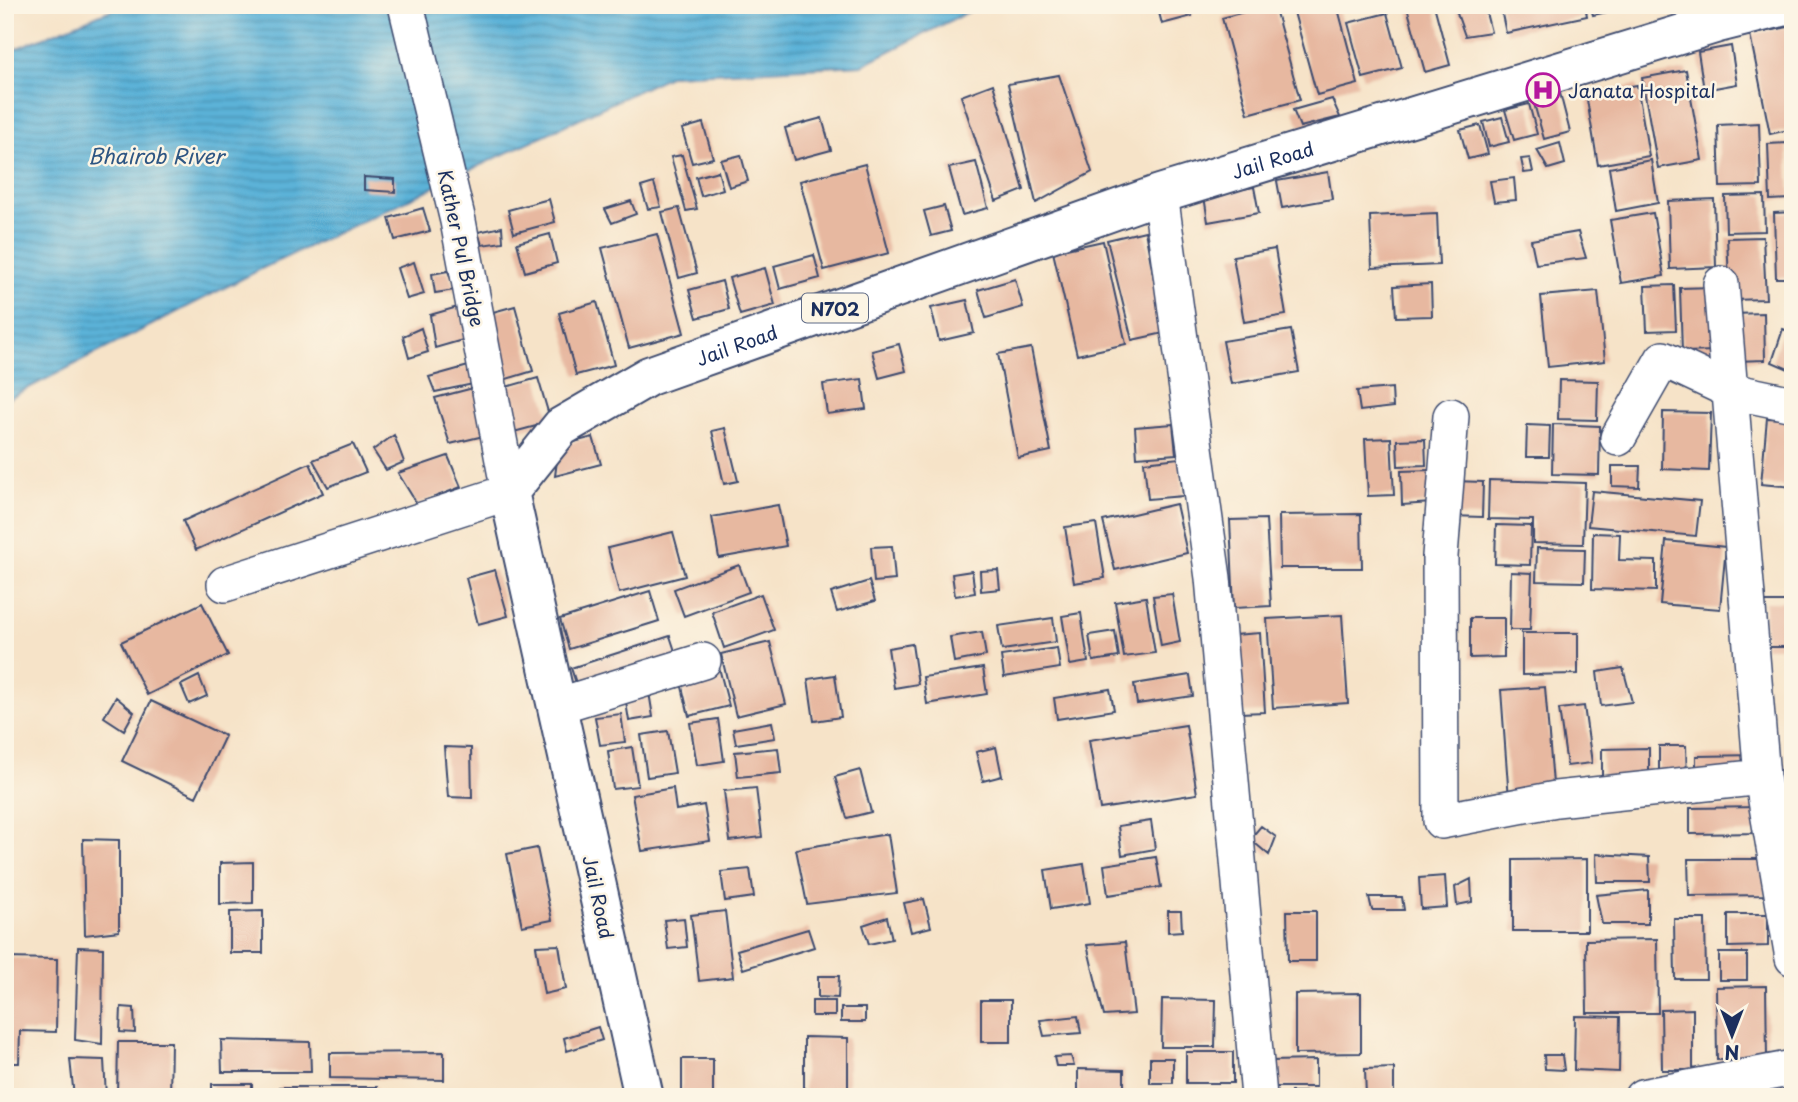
<svg xmlns="http://www.w3.org/2000/svg" width="1798" height="1102" viewBox="0 0 1798 1102" font-family="'Playpen Sans',sans-serif">
<style>
.water{fill:url(#water-rules);stroke:#3b709b;stroke-width:2}
.building{fill:#e7b8a0}
.lines{fill:none;stroke-linecap:round;stroke-linejoin:round}
.minor-casing{stroke:#3c4a6e;stroke-width:38}
.highway-casing{stroke:#3c4a6e;stroke-width:42}
.minor{stroke:#fff;stroke-width:35}
.highway{stroke:#fff;stroke-width:38}
.labels{text-anchor:middle;dominant-baseline:central;stroke-width:5;stroke-linejoin:round;paint-order:stroke}
.shield{fill:#fcf5e5;stroke:#5e6a86;stroke-width:2}
.shield-label{font-size:18px;font-weight:bold;fill:#1b2f5e}
.poi-label{font-size:19px;fill:#1b2f5e;stroke:#fcf5e5;text-anchor:start}
.street-label{font-size:19px;fill:#1b2f5e;stroke:#fcf5e5}
.water-label{font-size:21px;font-style:italic;fill:#2e5683;stroke:#fcf5e5}
</style>
<defs>
<pattern id="water-rules" width="6" height="5" patternUnits="userSpaceOnUse" patternTransform="scale(1.75)"><rect width="6" height="5" fill="#5bb2d8"/><path d="M0 2.5h6" fill="none" stroke="#4a91b2"/></pattern>
</defs>
<rect width="100%" height="100%" fill="#fcf5e5"/>
<filter id="ink" filterUnits="userSpaceOnUse"><feTurbulence type="fractalNoise" baseFrequency=".0143" numOctaves="2"/><feDisplacementMap in="SourceGraphic" scale="14" xChannelSelector="R" yChannelSelector="G"/><feConvolveMatrix kernelMatrix="1 2 1 2 8 2 1 2 1" color-interpolation-filters="sRGB"/></filter>
<filter id="wash" filterUnits="userSpaceOnUse"><feTurbulence type="fractalNoise" baseFrequency=".00686" numOctaves="4" result="noise"/><feDisplacementMap in="SourceGraphic" scale="28" xChannelSelector="R" yChannelSelector="G"/><feGaussianBlur stdDeviation="1.57" result="paint"/><feColorMatrix in="noise" values="0 0 0 0 0 0 0 0 0 0 0 0 0 0 0 0 0 1.4 0 .05"/><feComposite in="paint" operator="in"/></filter>
<g filter="url(#wash)">
<rect width="100%" height="100%" fill="#f6e3c8"/>
<path class="water" d="M123 5H982L862 65 671 75 263 268 5 400V53Z"/>
<g id="blocks">
<path class="building" d="M1157 5H1189L1192 16 1162 24Z
M1269 5H1274L1300 100 1248 114 1222 18Z
M1292 5H1337L1358 84 1317 95Z
M1412 5H1434L1450 65 1425 72 1407 7Z
M1454 5H1484L1491 32 1465 36Z
M1500 5H1585L1587 16 1506 33Z
M1590 5H1635V6L1593 15Z
M1387 13 1402 68 1363 78 1348 23Z
M1793 26V129L1770 134 1750 35Z
M1731 46 1737 84 1704 90 1698 52Z
M1686 70 1702 160 1658 168 1642 78Z
M1059 75 1092 172 1036 203 1008 84Z
M993 84 1024 190 996 201 961 96Z
M1637 85 1649 156 1598 165 1586 94Z
M1560 93 1570 132 1544 139 1533 100Z
M1332 99 1340 117 1300 127 1293 110Z
M1529 104 1537 134 1514 140 1505 110Z
M1502 117 1509 142 1489 147 1483 122Z
M822 118 831 150 794 160 785 128Z
M703 123 713 158 692 163 682 129Z
M1759 123 1761 186 1720 187 1718 125Z
M1480 125 1488 154 1468 159 1460 130Z
M1560 143 1565 164 1548 169 1537 150Z
M1787 143 1790 199 1770 200 1768 144Z
M682 155 697 209 686 211 671 157Z
M741 155 748 181 729 187 721 160Z
M1530 158 1533 172 1524 173 1521 159Z
M1651 160 1658 203 1616 211 1609 168Z
M976 162 988 208 962 215 949 168Z
M865 164 889 253 824 270 800 181Z
M718 171 723 189 701 196 696 177Z
M1328 172 1332 199 1282 208 1277 181Z
M364 177 395 179V192L364 190Z
M1514 178 1516 200 1494 202 1490 181Z
M654 183 661 207 648 209 641 187Z
M1254 187 1259 213 1208 222 1204 196Z
M1764 195 1765 231 1726 232 1725 196Z
M549 199 555 222 514 233 508 210Z
M1714 199 1716 267 1670 269 1668 201Z
M631 201 636 214 612 223 605 209Z
M944 206 951 231 931 236 924 211Z
M423 208 430 231 395 240 389 218Z
M679 208 697 273 679 278 662 212Z
M1793 212V278H1776L1774 213Z
M1437 213 1439 265 1372 268 1370 216Z
M1653 213 1664 276 1621 283 1610 220Z
M502 227 503 242 482 245 478 232Z
M1145 231 1164 333 1132 340 1107 240Z
M1578 232 1586 258 1536 264 1531 240Z
M550 234 557 263 525 272 517 243Z
M657 234 684 333 629 348 602 248Z
M1763 237 1766 299 1730 300 1727 238Z
M1103 241 1126 344 1077 355 1053 252Z
M1275 249 1286 315 1244 322 1233 256Z
M814 255 820 278 780 289 774 266Z
M414 262 424 294 407 299 397 268Z
M765 268 775 305 740 315 729 278Z
M448 271 455 290 435 293 432 274Z
M1015 279 1023 307 986 318 978 290Z
M722 281 729 309 697 318 689 290Z
M1431 284 1432 316 1396 317 1394 286Z
M1674 285 1676 330 1647 331 1645 286Z
M1714 287 1716 351 1682 352 1680 288Z
M1598 291 1605 361 1548 367 1541 296Z
M967 300 974 333 939 341 931 308Z
M597 302 614 365 576 375 559 313Z
M461 306 466 339 435 348 430 315Z
M515 306 533 371 500 381 482 315Z
M1764 313 1765 360 1735 361 1733 314Z
M421 328 428 352 409 358 403 336Z
M1783 329 1793 333V371L1772 362Z
M1291 330 1299 372 1231 384 1223 341Z
M899 344 906 371 879 378 872 351Z
M1031 348 1051 451 1018 458 998 354Z
M472 365 478 383 435 392 429 377Z
M538 378 551 422 510 433 499 389Z
M862 379 866 409 827 414 823 384Z
M1559 380 1598 381 1597 420 1558 419Z
M477 387 492 434 450 444 435 398Z
M1392 388 1393 407 1360 411 1357 391Z
M1663 412 1711 413 1709 471 1662 469Z
M1767 418 1793 420V487L1761 484Z
M1173 424 1176 454 1137 457 1135 427Z
M1553 424 1600 426 1599 475 1552 474Z
M1527 425 1550 426 1549 457H1526Z
M725 428 738 481 724 484 712 431Z
M394 435 404 462 386 470 373 450Z
M593 437 601 464 555 476 559 446Z
M1391 438 1394 495 1368 496 1365 439Z
M1425 439 1426 465 1398 466 1397 440Z
M353 444 366 472 328 487 313 460Z
M448 456 461 487 417 504 398 473Z
M1179 458 1183 496 1148 499 1144 462Z
M310 463 323 493 196 550 183 521Z
M1612 466H1640L1639 487 1612 486Z
M1430 470 1432 503 1402 505 1401 471Z
M1489 480 1585 483 1583 544 1533 543V520L1488 519Z
M1453 481 1483 482 1482 517 1452 516Z
M1592 491 1700 501 1696 536 1588 526Z
M1176 504 1187 553 1115 570 1103 521Z
M778 505 786 546 719 558 712 517Z
M1361 514 1362 568H1280L1279 515Z
M1266 519 1271 606 1234 608 1230 520Z
M1096 523 1105 578 1074 583 1065 527Z
M1496 525 1531 526 1530 565 1495 564Z
M673 532 685 576 619 593 608 548Z
M1593 533 1620 534 1619 560 1656 561V591L1592 589Z
M1666 541 1726 547 1720 609 1660 604Z
M892 546 895 580 874 582 871 547Z
M1537 548 1585 549 1584 582 1536 581Z
M739 565 749 592 684 616 674 589Z
M495 570 508 616 478 624 466 578Z
M998 570 1000 589 981 591 980 571Z
M972 571 975 593 955 596 952 574Z
M1511 572 1532 573 1530 630H1510Z
M869 581 875 601 837 612 831 593Z
M650 591 659 621 569 649 560 619Z
M761 594 774 630 724 648 712 612Z
M1172 594 1180 642 1161 646 1153 596Z
M1146 597 1155 653 1124 657 1115 602Z
M1765 602H1793V647H1765Z
M202 603 228 655 147 695 121 642Z
M1081 613 1088 662 1070 665 1062 616Z
M1342 615 1348 703 1273 708 1267 619Z
M1053 618 1056 642 1002 650 998 626Z
M1470 618H1504V657L1470 658Z
M1115 631 1119 657 1093 661 1089 635Z
M982 632 986 656 954 662 950 637Z
M1260 633 1265 712 1239 713 1234 635Z
M1522 633H1578V674L1522 675Z
M670 636 678 660 579 692 571 668Z
M770 642 786 704 736 716 721 654Z
M912 644 918 684 894 688 888 648Z
M1057 648 1060 668 1004 677 1001 656Z
M717 660 729 706 689 716 678 670Z
M983 668 987 694 927 704 923 677Z
M1623 668 1632 702 1601 706 1597 672Z
M835 675 841 717 814 721 808 679Z
M1190 675 1193 696 1137 704 1134 684Z
M199 676 207 696 189 704 181 685Z
M1545 687 1554 796 1509 799 1501 690Z
M1110 689 1114 710 1057 719 1054 698Z
M649 692 653 717 629 721 625 696Z
M116 697 134 712 124 730 104 717Z
M151 701 225 736 196 797 122 761Z
M1584 706 1592 763 1567 766 1559 709Z
M621 714 625 742 600 745 595 717Z
M718 719 724 761 697 765 690 723Z
M772 722 775 738 736 744 733 729Z
M1186 725 1197 794 1100 809 1089 740Z
M668 731 675 773 647 777 641 735Z
M1659 746H1686L1687 784H1659Z
M444 747 471 748 472 798 448 797Z
M632 747 638 786 613 789 608 751Z
M996 747 1002 776 983 781 976 752Z
M778 748 781 773 738 777 735 752Z
M1649 748V776L1602 777V749Z
M1757 755 1696 797V756Z
M860 770 871 812 847 818 835 777Z
M673 788 676 810 704 805 710 841 642 851 632 795Z
M756 788 762 837 730 841 724 791Z
M1762 807 1763 833 1690 834V808Z
M1151 821 1155 849 1122 855 1118 826Z
M1261 826 1276 837 1269 855 1250 839Z
M888 834 897 893 807 904 796 849Z
M83 839 119 840V931L85 935Z
M537 848 552 920 522 926 507 854Z
M1596 854 1649 857 1650 882H1597Z
M1156 857 1161 887 1108 895 1104 865Z
M1587 859V931H1513V860Z
M1688 859H1766V895L1689 896Z
M253 862V903L220 904V863Z
M1084 864 1090 903 1051 909 1045 870Z
M750 869 754 897 725 901 721 872Z
M1445 876 1447 907 1421 909 1419 878Z
M1471 879 1472 902 1457 905 1455 887Z
M1648 890V924H1602L1596 895Z
M1369 897H1402L1404 910H1372Z
M924 899 931 927 911 932 904 903Z
M263 911V953H230V912Z
M725 911 733 977 699 981 691 915Z
M1168 911H1181L1182 931 1168 932Z
M1287 911H1316V961H1288Z
M1728 914H1768V946L1728 947Z
M887 917 892 939 869 944 863 925Z
M684 918 687 947 668 949 664 920Z
M1674 919H1705L1706 979H1675Z
M808 929 814 947 743 969 737 950Z
M1657 939 1658 1013H1587L1586 940Z
M1125 942 1134 1014 1104 1016 1087 945Z
M559 945 566 989 544 994 536 946Z
M78 947 103 948 102 1044 75 1040Z
M1719 953H1747V980H1719Z
M5 958 57 959 56 1032 20 1031 19 1063H5Z
M818 976H839L838 998 818 997Z
M1766 986 1767 1059 1717 1060 1716 987Z
M1361 993V1053L1295 1054V994Z
M1162 999 1216 1000 1215 1047H1161Z
M981 1000H1011V1042H981Z
M812 1001H835V1016H812Z
M121 1007 134 1008 135 1033 120 1032Z
M841 1008H865V1022H841Z
M1693 1009V1070H1662L1661 1010Z
M1078 1016 1081 1033 1044 1036 1040 1020Z
M1575 1016 1620 1017 1619 1072 1574 1070Z
M598 1027 602 1040 567 1051 564 1038Z
M804 1037 848 1038V1097H804Z
M221 1040 310 1042 311 1072H222Z
M118 1042H171L170 1097H117Z
M444 1052V1080L330 1078V1053Z
M1186 1052H1233V1083H1186Z
M1544 1055H1562L1564 1070 1545 1069Z
M1071 1056 1074 1066H1056L1054 1057Z
M1150 1058H1173V1083H1150Z
M70 1059 104 1060 106 1097H74Z
M682 1059H713V1097L682 1096Z
M1316 1060V1087H1271V1061Z
M1394 1068V1097H1366L1365 1069Z
M1078 1069 1124 1070V1097H1078Z
M212 1084H252V1097H212Z
M280 1087H377V1097H280Z
M468 1089 470 1097H441L440 1096Z
M1151 1092H1232V1097H1151Z
M1291 1092H1359V1097H1291Z"/>
</g>
</g>
<g filter="url(#ink)">
<use href="#blocks" fill-opacity="0" stroke="#3c4a6e" stroke-width="2"/>
<g class="lines">
<defs>
<path id="minor" d="M1160 194 1213 578 1259 1097
M1721 284 1762 777 1793 958
M1451 416 1440 556 1441 821 1556 799 1762 777
M1618 438 1663 359 1731 391 1793 404
M225 584 509 492 458 221 406 5
M557 706 703 661
M1642 1097 1793 1068"/>
<g id="highway">
<path id="s1" d="M644 1097 509 492 561 427 649 376 1160 194 1718 23 1790 5"/>
</g>
</defs>
<use href="#minor" class="minor-casing"/>
<use href="#highway" class="highway-casing"/>
<use href="#minor" class="minor"/>
<use href="#highway" class="highway"/>
</g>
</g>
<defs>
<symbol id="hospital-ring" viewBox="-11 -11 22 22"><circle r="9.5" fill="#fcf5e5" stroke="#b5179e" stroke-width="1.5"/><path d="M-5-5h3v3.5h4V-5h3V5h-3V1.5h-4V5h-3Z" fill="#b5179e"/></symbol>
</defs>
<g fill-rule="evenodd">
<use href="#hospital-ring" x="1524" y="71" width="38" height="38"/>
</g>
<g class="labels">
<rect class="shield" x="802" y="293.5" width="66" height="29" rx="5"/>
<g class="shield-label">
<text x="835" y="308">N702</text>
</g>
<g class="poi-label">
<text x="1568" y="90">Janata Hospital</text>
</g>
<g class="street-label">
<text stroke="none"><textPath href="#s1" startOffset="1465">Jail Road</textPath></text>
<text transform="translate(462 248) rotate(78)">Kather Pul Bridge</text>
<text stroke="none"><textPath href="#s1" startOffset="898">Jail Road</textPath></text>
<text transform="translate(599 897) rotate(78)">Jail Road</text>
</g>
<g class="water-label">
<text x="156" y="155">Bhairob River</text>
</g>
</g>
<rect width="1798" height="1102" fill="none" stroke="#fcf5e5" stroke-width="28"/>
<g transform="translate(1732 1035) rotate(180)" stroke="#fcf5e5" stroke-width="5" paint-order="stroke">
<path d="M0-5L12 26L0 18L-12 26Z" fill="#1b2f5e"/>
<text y="-10" font-size="19" font-weight="bold" text-anchor="middle" fill="#1b2f5e">N</text>
</g>
</svg>
